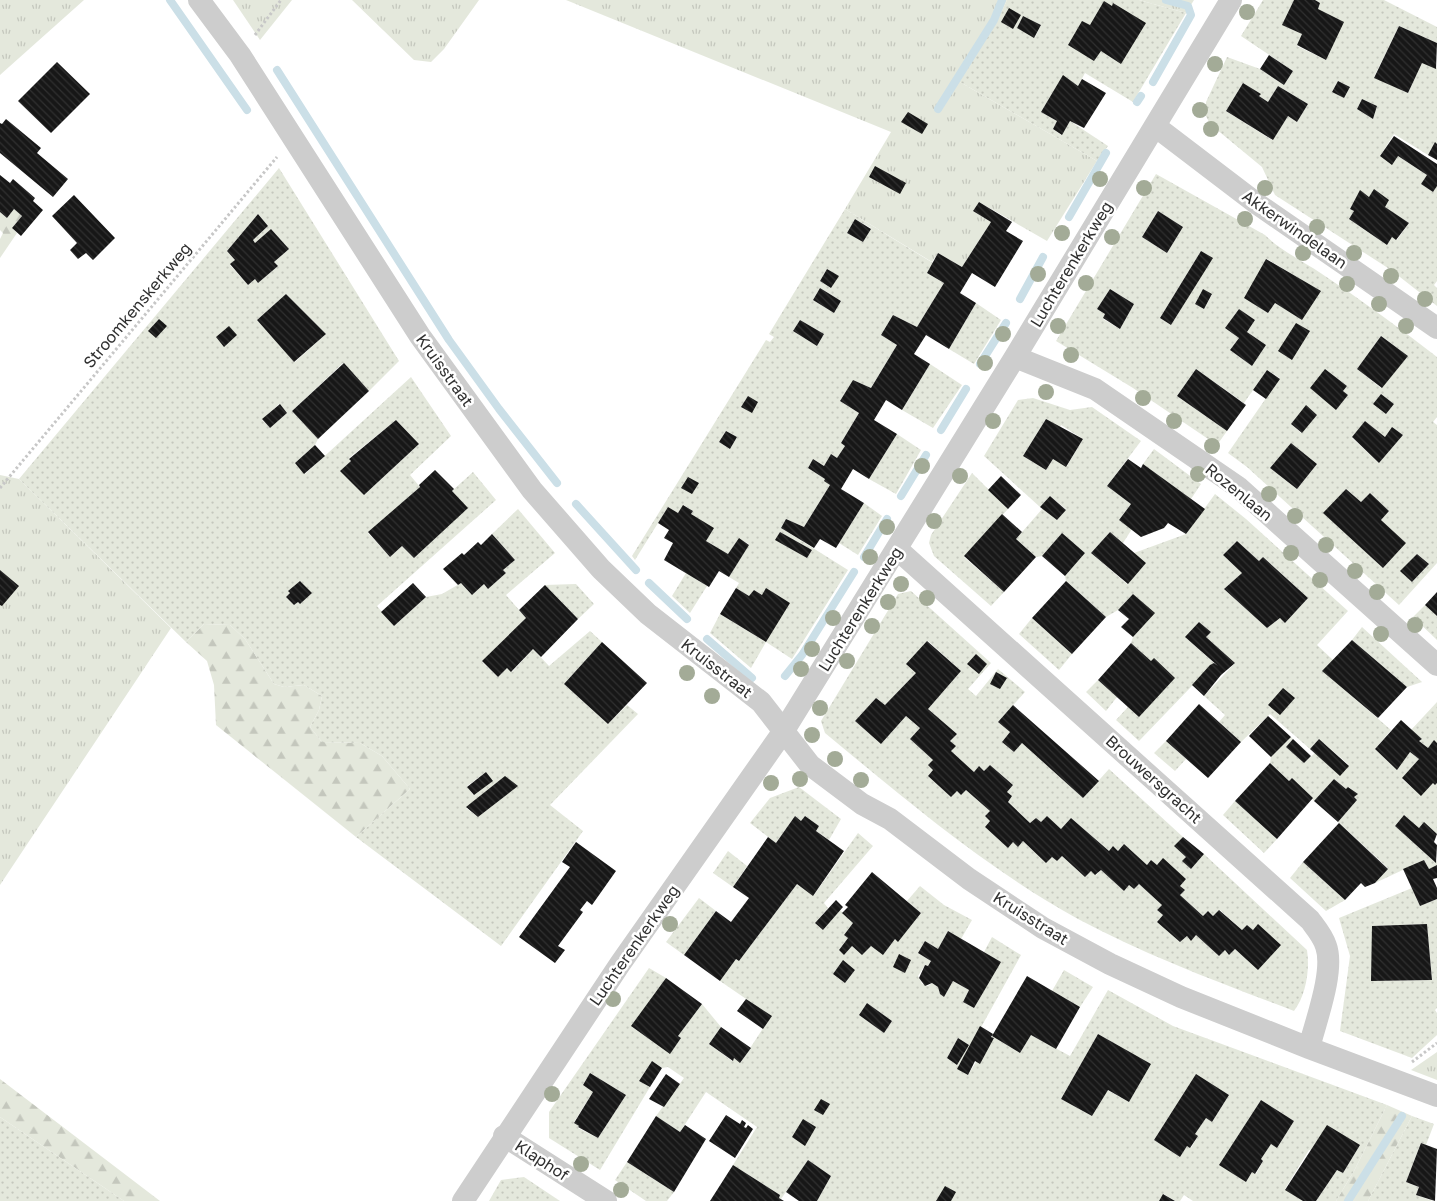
<svg xmlns="http://www.w3.org/2000/svg" width="1437" height="1201" viewBox="0 0 1437 1201" font-family="'Golos Text',sans-serif">
<style>
.grass{fill:url(#grass-tufts)}
.forest{fill:url(#forest-firs)}
.garden{fill:url(#garden-dots);fill-rule:evenodd}
.lines{fill:none;stroke-linecap:round;stroke-linejoin:round}
.stream{stroke:#cbdfe7;stroke-width:8}
.building{fill:url(#building-back-hatch)}
.path{stroke:#c7c7c7;stroke-width:3;stroke-dasharray:2.5 2.5;stroke-linecap:butt}
.street{stroke:#cdcdcd;stroke-width:22}
.tree{fill:#a3ab97}
.labels{text-anchor:middle;dominant-baseline:central;stroke-width:5;stroke-linejoin:round;paint-order:stroke}
.street-label{font-size:16px;fill:#303030;stroke:#fff}
</style>
<defs>
<pattern id="grass-tufts" width="24" height="20" patternUnits="userSpaceOnUse" patternTransform="scale(1.25)"><rect width="24" height="20" fill="#e4e8dc"/><path d="M3 7l-1-3M5 7V3M7 7l1-3M15 17l-1-3M17 17v-4M19 17l1-3" fill="none" stroke="#c4c7bd"/></pattern>
<pattern id="forest-firs" width="22" height="20" patternUnits="userSpaceOnUse" patternTransform="scale(1.25)"><rect width="22" height="20" fill="#e4e8dc"/><path d="M5 1l3.5 6h-7zM16 11l3.5 6h-7z" fill="#c4c7bd"/></pattern>
<pattern id="garden-dots" width="8" height="8" patternUnits="userSpaceOnUse" patternTransform="scale(1.25)"><rect width="8" height="8" fill="#e4e8dc"/><path d="M2 2h.1M6 6h.1" fill="none" stroke="#c4c7bd" stroke-width="1.8" stroke-linecap="round"/></pattern>
<pattern id="building-back-hatch" width="6" height="6" patternUnits="userSpaceOnUse" patternTransform="scale(1.25)"><rect width="6" height="6" fill="#171717"/><path d="M-1 5l2 2M0 0l6 6M5-1l2 2" fill="none" stroke="#303030"/></pattern>
</defs>
<rect width="100%" height="100%" fill="#fff"/>
<path class="grass" d="M0 0H84L0 75Z
M233 0H292L260 40Z
M352 0H479L444 49 431 62 414 60Z
M566 0H1007L997 21 953 78 1097 161 1047 241 979 202 973 211 991 222 962 267 938 253 932 262 845 209 891 132Z
M1139 0H1194L1186 13Z
M0 475 19 479 171 628 0 885Z
M1437 1052V1080L1411 1070Z"/>
<path class="forest" d="M14 209 22 216 12 228 17 233 0 258V239L3 233 0 230V212L7 218Z
M204 624 230 625 245 639 274 684 284 687 304 685 322 696 319 710 310 727 322 742 360 743 382 756 410 789 356 837 216 725 214 685 207 661 186 642Z
M0 1079 160 1201H124L0 1117Z
M1387 1105 1412 1116 1368 1201H1336L1354 1171Z"/>
<path class="garden" d="M1007 0H1139L1186 13 1133 102 1085 73 1078 86 1063 76 1041 112 1057 121 1053 129 1061 135 1070 121 1108 146 1097 161 953 78 997 21ZM1023 16 1041 25 1035 37 1017 28Z
M1263 0H1294L1283 25 1302 34 1297 46 1326 60 1318 9 1320 3 1315 0H1384L1437 27V43L1399 26 1374 77 1408 93 1422 63 1437 68V144L1435 143 1428 155 1394 134 1380 156H1398L1427 175 1421 184 1433 192 1437 186V281L1434 285 1437 288V306L1391 270 1275 195 1262 167 1210 124 1205 114 1206 102 1227 57 1260 69 1284 85 1293 71 1241 36ZM1338 81 1350 87 1344 98 1332 92ZM1243 83 1260 94 1259 96 1268 102 1278 86 1308 104 1297 122 1288 116 1272 140 1226 111ZM1362 99 1377 106 1373 119 1357 109ZM1360 191 1409 223 1397 240 1392 237 1387 245 1349 219 1354 211 1350 209Z
M279 168 399 361 369 391 343 363 292 411 318 439 315 445 295 463 305 474 411 377 451 436 410 475 420 487 368 533 390 557 402 546 414 558 467 508 452 491 473 472 496 500 377 606 394 626 426 597 442 594 461 583 472 595 484 584 488 589 506 573 503 570 515 560 492 534 518 509 555 553 506 595 526 618 482 662 498 677 507 668 512 672 533 649 549 666 590 631 602 642 564 684 608 724 627 705 638 714 550 805 583 831 501 946 356 837 410 789 382 756 360 743 322 742 310 727 319 710 322 696 304 685 284 687 274 684 245 639 230 625 204 624 186 642 19 479ZM258 214 268 226 253 240 255 243 271 229 289 249 274 262 278 266 258 283 255 279 248 285 230 265 235 260 227 251ZM286 294 326 334 295 362 257 320ZM279 404 287 413 270 428 262 420ZM396 420 419 444 364 495 341 471 351 461 349 458ZM300 581 311 593 300 604 298 602 294 605 286 597 290 593 289 591ZM486 772 492 781 473 795 467 786ZM504 777 517 786 478 817 466 808Z
M1156 174 1265 235C1281 251 1303 261 1322 274 1361 300 1400 328 1437 357V417L1433 422 1437 425V563L1399 605 1247 467 1228 453 1280 378 1267 370 1244 403 1196 369 1177 396 1227 431 1217 445 1133 388 1056 341ZM1158 211 1183 227 1167 253 1142 237ZM1201 251 1212 258 1171 325 1160 318ZM1267 259 1320 291 1302 319 1275 303 1268 313 1245 298ZM1110 289 1134 304 1120 329 1103 319 1105 314 1097 309ZM1203 289 1212 295 1204 309 1195 304ZM1239 309 1255 320 1247 332 1266 345 1252 366 1230 350 1239 338 1225 328ZM1381 336 1408 356 1381 388 1357 369ZM1325 369 1347 386 1343 391 1348 395 1336 410ZM1381 394 1394 404 1386 414 1373 404ZM1306 406 1317 415 1301 433 1291 424ZM1365 421 1385 437 1392 427 1403 435 1379 463 1352 438ZM1291 443 1317 464 1297 489 1270 468ZM1346 489 1361 502 1370 493 1389 511 1381 520 1405 543 1383 568 1324 513ZM1417 554 1429 564 1412 582 1401 571Z
M845 209 933 263 927 273 944 283 917 327 893 315 881 335 897 345 871 388 853 380 840 401 859 413 841 443 845 446 837 458 831 454 824 466 813 459 808 468 825 479 830 485 804 527 786 519 781 528 848 570 792 659 766 642 751 668 710 633 720 614 766 642 762 595 754 590 749 596 736 588 739 583 729 577 749 544 739 539 728 554 706 541 691 514 693 511 684 505 678 513 668 507 635 560 632 556 766 340 770 342 774 337 769 334ZM855 219 871 228 863 242 847 233ZM827 269 838 276 831 288 820 281ZM820 288 841 301 834 313 813 300ZM800 320 824 334 817 346 793 331ZM726 431 737 437 730 449 719 442ZM780 532 812 550 807 558 776 540Z
M976 303 1001 320 974 364 949 349Z
M930 364 962 385 933 428 902 410Z
M1033 398 1070 410 1092 407 1141 441 1107 486 1131 504 1119 520 1132 529 1123 543 1110 532 1091 553 1127 584 1146 563 1134 553 1186 534 1215 494 1246 519 1348 611 1317 645 1333 660 1323 671 1391 730 1375 749 1396 769 1410 752 1419 759 1402 779 1421 795 1433 783H1437V834L1424 823 1419 828 1404 815 1395 826 1435 862 1437 861V866L1429 869 1424 860 1375 883 1388 868 1338 822 1357 800 1354 797 1357 794 1349 787 1346 789 1334 779 1314 801 1292 778 1289 781 1270 763 1271 757 1291 737 1293 739 1286 747 1304 763 1315 753 1349 765 1319 739 1310 749 1270 714 1241 742 1219 722 1225 715 1204 696 1235 663 1206 637 1211 632 1199 622 1186 638 1214 663 1139 741 1116 720 1128 707 1139 717 1151 661 1131 643 1133 637 1154 613 1133 594 1118 610 1106 617 1066 581 1065 576 1085 553 1062 533 1042 556 1036 557 1016 539 1043 508 1057 520 1066 509 1050 496 1040 507 984 456 1018 400ZM1046 419 1060 428 1061 425 1083 439 1067 466 1053 459 1046 470 1023 456ZM1237 541 1259 561 1263 557 1308 598 1285 623 1280 618 1267 628 1224 589 1242 573 1223 555Z
M897 434 921 450 896 494 869 479Z
M1154 449 1201 484 1191 499 1143 464Z
M972 473 1008 509 964 557 1004 592 991 606 934 556 929 543 931 535Z
M864 503 882 516 858 555 839 543Z
M686 573 707 586 690 613 672 596Z
M576 584 594 604 578 619 545 585Z
M911 591 991 663 968 689 976 696 998 669 1025 692 998 722 1010 732 1002 742 1014 752 1022 743 1083 798 1109 769 1183 837 1175 846 1186 857 1183 861 1191 869 1204 854 1307 950C1310 970 1306 995 1294 1011 1221 983 1147 956 1078 919 986 868 906 800 825 733L821 721 898 594ZM928 641 961 671 928 709 957 734 950 741 955 746 951 751 974 772 979 766 984 771 990 765 1013 785 1007 792 1012 796 1008 802 1030 823 1036 818 1041 822 1047 816 1061 829 1071 818 1109 851 1113 846 1118 851 1124 844 1147 865 1151 860 1157 865 1163 859 1186 879 1180 886 1185 890 1180 895 1203 916 1208 911 1213 916 1220 910 1242 930 1247 925 1253 930 1258 925 1280 945 1258 970 1235 949 1229 955 1225 950 1219 956 1196 935 1191 940 1187 936 1180 942 1157 922 1163 915 1157 910 1162 905 1139 884 1134 889 1129 885 1124 891 1101 870 1096 875 1091 871 1085 877 1062 856 1057 861 1052 857 1046 863 1023 841 1018 846 1013 842 1008 848 985 827 990 821 985 816 990 811 966 790 961 795 957 791 951 797 928 776 933 770 929 765 933 760 910 739 920 728 906 716 881 744 855 721 876 698 885 705 916 673Z
M1425 605 1437 616V640L1413 617Z
M1032 618 1072 654 1059 670 1019 634Z
M1362 627 1422 682 1407 687 1352 640Z
M1098 680 1117 697 1106 711 1086 692Z
M1437 702V743L1434 741 1428 748 1419 741 1422 739 1411 730Z
M1166 741 1186 759 1175 771 1154 753Z
M799 787 841 819 829 840 816 831 819 826 805 816 801 821 795 816 776 843 750 823 770 798Z
M1235 801 1277 839 1264 853 1223 815Z
M858 833 873 846 824 903 828 908 815 923 823 930 840 910 853 923 844 935 848 938 839 950 844 955 852 946 862 955 871 946 883 955 895 939 898 941 921 913 907 901 920 886 944 905 972 920 961 939 948 931 938 949 925 941 918 953 931 961 928 966 925 965 918 976 922 984 928 986 932 983 938 987 940 994 944 997 953 981 969 990 963 1002 974 1008 1000 962 984 952 992 937 1021 955 958 1069 968 1075 992 1036 1020 1053 1031 1035 1070 1056 1108 990 1173 1026 1387 1105 1354 1171 1336 1201H1316L1337 1170 1343 1173 1360 1145 1309 1150 1285 1189 1303 1201H1193L1184 1195 1180 1201H1175L1164 1194 1159 1201H817L831 1176 808 1160 781 1199 779 1198 780 1195 733 1165 757 1127 706 1092 680 1132 656 1116 684 1078 668 1067 662 1068 652 1061 639 1081 650 1087 600 1170 549 1138V1112L649 968 666 978 632 1027 670 1053 681 1038 678 1036 702 1004 721 1027 709 1044 732 1061 734 1058 741 1062 771 1016 720 981 736 959 739 961 797 884 814 895ZM843 961 855 970 845 983 833 974ZM867 1003 892 1021 884 1033 859 1015ZM1098 1034 1119 1046 1114 1054 1146 1072 1129 1102 1107 1090 1092 1116 1061 1099ZM958 1038 969 1045 957 1065 947 1058ZM590 1073 626 1095 598 1138 578 1128 579 1126 574 1122 593 1092 583 1085ZM1196 1075 1229 1095 1212 1122 1206 1118 1195 1134 1198 1136 1191 1148 1187 1146 1180 1157 1154 1140ZM1261 1100 1294 1121 1277 1148 1271 1144 1261 1159 1263 1161 1256 1174 1252 1172 1246 1182 1220 1165Z
M728 851 747 866 733 887 713 873Z
M1303 862 1345 900 1326 911 1290 878Z
M1412 888 1420 906 1437 899V1008L1435 1010 1437 1013V1035L1412 1058 1340 1031 1350 956 1339 918ZM1427 924 1432 980 1372 981V926Z
M699 898 716 911 684 955 666 942Z
M1064 970 1093 987 1080 1007 1052 991Z
M1412 1116 1434 1124 1426 1145 1421 1143 1406 1182 1419 1187 1416 1195 1433 1201H1368Z
M0 1117 124 1201H0Z
M627 1162 674 1192 667 1201H646L615 1180Z
M524 1177 560 1201H489L501 1180Z"/>
<g class="lines">
<path class="stream" d="M170 0 247 110
M277 70 449 340 499 409 557 483
M1153 82 1191 15 1188 6 1166 0
M1137 102 1141 96
M938 109 994 20 1002 0
M1069 217 1106 153
M1020 299 1043 257
M980 364 1006 323
M941 430 966 389
M901 496 926 455
M576 504 636 570
M864 557 887 519
M649 583 687 619
M707 639 752 678
M785 676 802 655 854 572
M1348 1201 1402 1116"/>
</g>
<path class="building" d="M1294 0H1315L1320 3 1318 9 1344 22 1326 60 1297 45 1302 34 1282 25Z
M1104 1 1112 6 1113 3 1146 23 1121 64 1101 51 1094 61 1068 45 1082 21 1090 25Z
M1009 8 1021 15 1013 29 1001 22Z
M1023 16 1041 25 1034 38 1017 28Z
M1399 26 1437 43 1436 69 1422 63 1408 93 1374 78Z
M1269 55 1293 71 1284 85 1260 69Z
M57 62 90 94 51 133 18 101Z
M1063 75 1078 86 1082 79 1106 93 1084 128 1070 121 1062 135 1053 129 1057 121 1041 112Z
M1338 81 1350 87 1344 98 1332 92Z
M1243 83 1261 94 1259 96 1268 102 1278 86 1308 104 1297 122 1288 116 1273 140 1226 111Z
M1362 99 1377 106 1373 119 1357 109Z
M908 112 928 124 922 134 901 122Z
M6 119 41 148 37 153 68 179 53 197 0 153V123L2 124Z
M1394 136 1437 164V186L1433 192 1421 184 1427 175 1398 156 1392 165 1380 156Z
M1435 142 1437 144V160L1428 155Z
M875 166 906 183 900 194 869 177Z
M0 175 10 183 13 179 35 198 33 201 43 210 21 236 12 228 22 216 14 209 7 218 0 212Z
M1374 189 1389 200 1385 207 1409 223 1396 240 1392 237 1387 245 1349 219 1354 211 1350 209 1360 190 1369 197Z
M74 195 115 238 93 260 86 253 78 259 70 250 77 243 52 216Z
M979 202 1012 222 1006 231 1023 241 995 287 972 273 960 293 976 303 949 349 926 335 914 354 930 364 902 410 886 400 874 420 897 434 869 479 853 469 841 489 864 503 836 548 820 539 814 548 781 528 786 519 804 527 830 485 824 481 825 479 808 468 813 459 824 466 831 454 837 458 845 446 841 443 859 413 840 401 853 380 871 388 897 345 881 335 893 315 917 327 944 283 927 273 938 253 962 267 991 222 973 211Z
M1158 211 1183 227 1167 253 1142 237Z
M258 214 268 226 253 240 255 243 271 229 289 249 274 262 278 266 258 283 255 279 248 285 230 264 235 260 227 251Z
M855 219 871 229 863 242 847 233Z
M1201 251 1213 258 1171 325 1160 318Z
M1266 259 1321 291 1302 320 1275 303 1268 313 1244 298Z
M827 269 839 276 831 288 820 281Z
M820 288 841 301 834 313 813 300Z
M1110 289 1134 304 1120 329 1103 318 1105 314 1097 309Z
M1203 289 1212 294 1204 309 1195 304Z
M286 294 326 334 294 362 257 320Z
M1239 309 1255 320 1247 332 1266 345 1252 366 1230 350 1239 338 1225 328Z
M159 319 167 326 156 338 148 331Z
M800 320 824 334 817 346 793 331Z
M1296 323 1310 331 1292 360 1278 351Z
M229 326 237 335 224 347 216 337Z
M1381 336 1408 356 1382 388 1357 369Z
M344 363 369 391 318 439 292 411Z
M1196 369 1246 405 1227 431 1177 396Z
M1325 369 1347 386 1343 391 1348 395 1336 410 1310 388Z
M1267 370 1280 379 1266 399 1253 390Z
M1381 394 1394 404 1386 414 1373 404Z
M748 396 758 402 752 413 741 407Z
M280 404 287 413 270 428 262 419Z
M1306 405 1317 415 1302 433 1291 424Z
M1046 419 1083 439 1066 467 1053 459 1046 470 1023 456Z
M396 420 419 444 364 495 340 471 351 461 349 459Z
M1365 421 1385 437 1392 427 1403 435 1379 463 1352 437Z
M726 431 737 437 730 449 719 442Z
M1291 443 1317 464 1297 489 1270 468Z
M315 445 325 456 304 474 295 463Z
M1128 459 1141 468 1143 464 1205 509 1186 534 1168 523 1164 528 1141 537 1119 520 1131 504 1107 486Z
M435 470 454 489 452 491 468 508 414 558 402 546 390 557 368 532 420 487 419 485Z
M1001 476 1021 495 1008 509 988 490Z
M688 477 699 483 692 494 681 488Z
M1346 489 1361 502 1370 493 1389 511 1381 520 1406 543 1383 568 1323 513Z
M1050 496 1066 510 1057 520 1040 507Z
M683 505 693 511 691 514 714 528 706 541 728 554 739 538 749 545 729 577 719 571 709 587 664 560 673 543 664 538 669 530 658 523 668 507 678 513Z
M1002 514 1022 532 1016 539 1036 557 1004 592 964 556Z
M780 532 812 550 807 558 775 540Z
M1110 532 1146 563 1128 584 1091 553Z
M1062 533 1085 553 1065 576 1042 556Z
M492 534 515 560 503 570 506 573 488 589 484 584 472 595 461 583 458 585 443 569 462 553 464 555 478 542 481 545Z
M1237 541 1259 561 1263 557 1308 598 1285 623 1280 618 1267 628 1224 589 1242 573 1223 555Z
M1417 554 1429 564 1412 582 1400 571Z
M0 570 19 586 2 606 0 605Z
M300 581 312 593 300 604 298 602 294 605 286 597 290 593 288 591Z
M1066 581 1106 617 1072 654 1032 618Z
M413 583 426 597 394 626 381 612Z
M545 585 578 619 541 657 533 649 511 672 507 668 498 677 482 661 526 618 519 610Z
M736 588 749 596 754 590 762 595 766 588 790 603 766 642 720 614Z
M1437 592V616L1425 605Z
M1133 594 1155 613 1133 637 1121 627 1129 619 1118 610Z
M1199 622 1211 632 1206 637 1235 663 1221 675 1204 696 1192 685 1210 665 1214 663 1218 666 1185 637Z
M1352 640 1407 687 1378 718 1322 671Z
M927 641 961 671 928 709 957 734 950 741 956 746 951 751 974 772 979 766 984 771 990 765 1013 785 1007 792 1012 796 1008 802 1030 823 1036 818 1041 822 1047 816 1061 829 1071 818 1109 851 1113 846 1118 851 1124 844 1147 865 1151 860 1157 865 1163 858 1186 879 1180 886 1185 890 1180 895 1203 916 1208 911 1213 916 1219 910 1242 930 1247 925 1253 930 1258 924 1281 945 1258 970 1235 949 1229 955 1225 950 1219 956 1196 935 1191 941 1187 936 1180 942 1157 922 1163 915 1157 910 1162 905 1139 884 1134 889 1129 885 1124 891 1101 870 1095 875 1091 871 1085 877 1062 856 1057 861 1052 857 1046 863 1023 841 1018 847 1013 842 1008 848 985 827 990 821 985 816 990 811 966 790 961 795 957 791 951 797 928 776 933 770 928 765 933 760 910 739 920 728 906 716 881 744 855 721 876 698 885 705 916 673 906 664Z
M602 642 647 683 608 724 564 684Z
M1131 643 1151 661 1154 658 1175 678 1139 717 1098 680Z
M976 654 987 664 979 674 967 664Z
M996 672 1007 678 1000 689 990 684Z
M1283 688 1295 698 1280 715 1268 705Z
M1199 704 1241 742 1208 778 1166 741Z
M1013 705 1099 781 1083 798 1022 743 1014 752 1002 742 1010 732 998 722Z
M1268 716 1291 737 1271 757 1249 736Z
M1401 720 1422 739 1419 741 1428 748 1434 740 1437 743V783L1435 785 1433 783 1421 796 1402 778 1419 759 1410 752 1397 770 1375 749Z
M1293 739 1311 756 1304 763 1286 747Z
M1319 739 1349 766 1340 776 1310 749Z
M1270 763 1289 781 1292 778 1313 798 1277 839 1235 801Z
M486 772 493 781 474 795 467 787Z
M505 776 518 786 478 817 466 807Z
M1334 779 1346 789 1348 787 1358 794 1354 797 1357 800 1338 822 1314 801Z
M1404 815 1419 828 1424 822 1437 834 1434 842 1437 845 1436 863 1395 826Z
M795 816 801 821 805 816 819 826 816 831 844 851 813 896 797 884 739 961 736 959 720 981 684 955 716 911 731 922 749 898 733 887 768 837 776 843Z
M1339 823 1388 869 1375 883 1365 887 1361 883 1345 900 1303 862Z
M1183 837 1204 854 1191 869 1182 861 1186 857 1174 846Z
M576 842 616 871 592 905 587 901 580 910 583 912 558 946 565 950 555 963 519 937 570 867 562 862Z
M1424 860 1429 869 1437 865V878L1433 879 1437 888V899L1420 906 1403 869Z
M872 872 921 913 898 942 895 939 883 955 871 946 862 955 852 946 844 955 839 950 848 938 844 935 853 923 842 913 848 907 845 905Z
M836 900 843 907 823 930 815 923Z
M1427 924 1432 980 1371 981 1372 926Z
M948 931 1001 962 974 1008 963 1002 969 990 953 981 944 997 940 994 938 987 932 983 925 986 919 978 925 965 928 966 931 961 918 953 925 941 938 949Z
M899 954 911 960 905 973 893 967Z
M843 960 855 970 845 983 833 974Z
M1027 976 1080 1007 1056 1049 1031 1035 1020 1053 992 1036Z
M666 978 702 1004 678 1036 681 1038 670 1054 631 1026Z
M746 999 772 1016 763 1029 737 1011Z
M867 1003 892 1021 884 1033 859 1015Z
M980 1026 993 1034 991 1037 994 1038 980 1064 975 1061 968 1075 957 1069Z
M721 1027 751 1048 740 1063 734 1058 733 1061 709 1044Z
M1098 1034 1151 1064 1129 1102 1108 1090 1092 1116 1061 1099Z
M958 1038 969 1045 957 1065 947 1058Z
M652 1061 662 1068 650 1087 639 1081Z
M590 1073 626 1095 598 1138 578 1127 579 1126 574 1123 593 1092 583 1085Z
M666 1074 680 1084 664 1107 649 1099Z
M1196 1074 1229 1095 1212 1122 1206 1118 1195 1134 1198 1136 1190 1148 1187 1146 1180 1157 1154 1140Z
M821 1099 830 1104 823 1115 814 1110Z
M1261 1100 1294 1121 1277 1148 1271 1144 1261 1159 1263 1161 1255 1174 1252 1172 1246 1182 1219 1165Z
M726 1115 740 1124 742 1120 746 1123 744 1127 746 1128 748 1125 753 1129 735 1158 709 1141Z
M656 1116 680 1132 685 1125 706 1139 674 1192 627 1162Z
M803 1119 816 1127 805 1146 792 1137Z
M1327 1125 1360 1145 1343 1173 1337 1170 1316 1201H1303L1285 1190Z
M1421 1143 1437 1149 1435 1201 1416 1195 1419 1187 1406 1182Z
M808 1160 831 1176 817 1201H799L786 1192Z
M733 1165 780 1195 779 1198 784 1201H710Z
M945 1186 956 1192 951 1201H936Z
M1163 1194 1175 1201H1159Z"/>
<g class="lines">
<path class="path" d="M255 35 281 0
M0 488 277 157
M1412 1062 1437 1043"/>
<path class="street" d="M199 0 240 55 420 336 532 490 601 569 648 614 761 702 810 765 862 804 890 819 969 879 1043 928 1110 964 1181 997 1309 1048 1437 1096
M1155 126 1256 203 1437 328
M1015 357 1095 389 1238 487 1437 665
M897 549 1310 920C1316 928 1323 936 1326 946 1335 971 1315 1023 1309 1048
M504 1136 606 1201
M463 1201 620 964 783 732 1015 357 1231 0"/>
</g>
<g class="tree">
<circle cx="1247" cy="12" r="8"/>
<circle cx="1215" cy="64" r="8"/>
<circle cx="1200" cy="110" r="8"/>
<circle cx="1211" cy="129" r="8"/>
<circle cx="1100" cy="179" r="8"/>
<circle cx="1144" cy="188" r="8"/>
<circle cx="1265" cy="188" r="8"/>
<circle cx="1245" cy="219" r="8"/>
<circle cx="1317" cy="227" r="8"/>
<circle cx="1062" cy="233" r="8"/>
<circle cx="1112" cy="237" r="8"/>
<circle cx="1303" cy="253" r="8"/>
<circle cx="1354" cy="253" r="8"/>
<circle cx="1038" cy="274" r="8"/>
<circle cx="1391" cy="276" r="8"/>
<circle cx="1086" cy="283" r="8"/>
<circle cx="1347" cy="284" r="8"/>
<circle cx="1425" cy="299" r="8"/>
<circle cx="1379" cy="304" r="8"/>
<circle cx="1058" cy="326" r="8"/>
<circle cx="1406" cy="326" r="8"/>
<circle cx="1003" cy="334" r="8"/>
<circle cx="1071" cy="355" r="8"/>
<circle cx="985" cy="363" r="8"/>
<circle cx="1046" cy="392" r="8"/>
<circle cx="1143" cy="398" r="8"/>
<circle cx="993" cy="421" r="8"/>
<circle cx="1174" cy="421" r="8"/>
<circle cx="1212" cy="446" r="8"/>
<circle cx="922" cy="466" r="8"/>
<circle cx="1198" cy="474" r="8"/>
<circle cx="960" cy="476" r="8"/>
<circle cx="1269" cy="494" r="8"/>
<circle cx="1295" cy="516" r="8"/>
<circle cx="934" cy="521" r="8"/>
<circle cx="887" cy="527" r="8"/>
<circle cx="1326" cy="545" r="8"/>
<circle cx="1291" cy="553" r="8"/>
<circle cx="870" cy="557" r="8"/>
<circle cx="1355" cy="571" r="8"/>
<circle cx="1320" cy="580" r="8"/>
<circle cx="901" cy="584" r="8"/>
<circle cx="1377" cy="592" r="8"/>
<circle cx="927" cy="598" r="8"/>
<circle cx="888" cy="602" r="8"/>
<circle cx="833" cy="618" r="8"/>
<circle cx="1415" cy="625" r="8"/>
<circle cx="872" cy="626" r="8"/>
<circle cx="1381" cy="634" r="8"/>
<circle cx="812" cy="649" r="8"/>
<circle cx="847" cy="661" r="8"/>
<circle cx="801" cy="669" r="8"/>
<circle cx="687" cy="673" r="8"/>
<circle cx="712" cy="696" r="8"/>
<circle cx="820" cy="708" r="8"/>
<circle cx="812" cy="735" r="8"/>
<circle cx="835" cy="759" r="8"/>
<circle cx="800" cy="779" r="8"/>
<circle cx="861" cy="780" r="8"/>
<circle cx="771" cy="783" r="8"/>
<circle cx="670" cy="924" r="8"/>
<circle cx="613" cy="999" r="8"/>
<circle cx="552" cy="1094" r="8"/>
<circle cx="581" cy="1164" r="8"/>
<circle cx="621" cy="1190" r="8"/>
</g>
<g class="labels">
<g class="street-label">
<text transform="translate(1295 229) rotate(35)">Akkerwindelaan</text>
<text transform="translate(1071 264) rotate(-59)">Luchterenkerkweg</text>
<text transform="translate(137 305) rotate(-50)">Stroomkenskerkweg</text>
<text transform="translate(445 370) rotate(54)">Kruisstraat</text>
<text transform="translate(1239 492) rotate(39)">Rozenlaan</text>
<text transform="translate(860 609) rotate(-58)">Luchterenkerkweg</text>
<text transform="translate(717 668) rotate(38)">Kruisstraat</text>
<text transform="translate(1154 779) rotate(42)">Brouwersgracht</text>
<text transform="translate(1031 918) rotate(32)">Kruisstraat</text>
<text transform="translate(634 945) rotate(-55)">Luchterenkerkweg</text>
<text transform="translate(542 1160) rotate(33)">Klaphof</text>
</g>
</g>
</svg>
